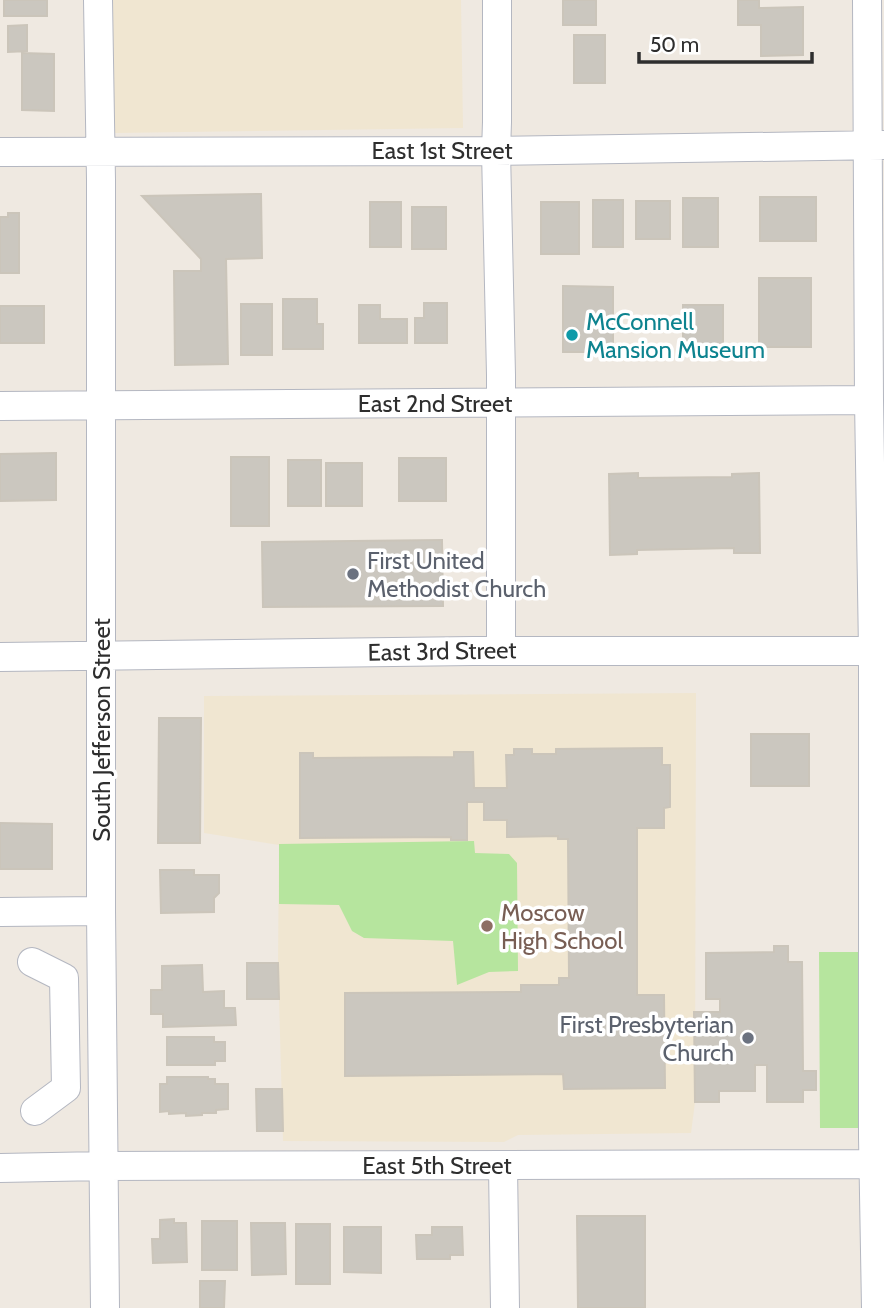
<svg xmlns="http://www.w3.org/2000/svg" width="884" height="1308" viewBox="0 0 884 1308" font-family="Cabin,sans-serif">
<style>
.education{fill:#f0e6d1}
.green{fill:#b6e59e}
.building{fill:#cbc7bf;stroke:#cbc5ba;stroke-width:2}
.lines{fill:none;stroke-linecap:round;stroke-linejoin:round}
.minor-casing{stroke:#b4b7c1;stroke-width:30}
.minor{stroke:#fff;stroke-width:28}
.culture-dot{fill:#0f9aa8;stroke:#fff;stroke-width:2.5}
.worship-dot{fill:#6b7280;stroke:#fff;stroke-width:2.5}
.education-dot{fill:#8d6e63;stroke:#fff;stroke-width:2.5}
.labels{text-anchor:middle;dominant-baseline:central;stroke-width:7;stroke-linejoin:round;paint-order:stroke}
.street-label{font-size:24px;fill:#2e2e2e;stroke:#fff}
.culture-label{font-size:24px;fill:#0d838f;stroke:#fff;text-anchor:start}
.worship-label{font-size:24px;fill:#5b616d;stroke:#fff;text-anchor:start}
.education-label{font-size:24px;fill:#785e54;stroke:#fff;text-anchor:start}
</style>
<rect width="100%" height="100%" fill="#efe9e1"/>
<path class="education" d="M112 0H461L463 128 114 133Z
M696 693 695 1102 691 1133 518 1135 504 1142 283 1141 278 963 279 845 204 833V696Z"/>
<path class="green" d="M474 841 475 853 509 854 517 863 518 971 489 972 457 985 453 941 364 938 352 931 339 905 279 904V844Z
M819 952H858L860 1128H820Z"/>
<path class="building" d="M4 0H47V16H4Z
M563 0H596V25H563Z
M738 0H759V8L803 7V55L761 56V25H738Z
M27 25V51L8 52V26Z
M574 35H605V83H574Z
M22 53 54 54V111L22 110Z
M261 194 262 258 226 259 228 364 175 365 174 271H201V259L142 196Z
M760 197H816V241H760Z
M683 198H718V247H683Z
M593 200H623V247H593Z
M636 201H670V239H636Z
M370 202H401V247H370Z
M541 202H579V254H541Z
M412 207H446V249H412Z
M8 213H19V273H0V217H8Z
M759 278H811V347H759Z
M563 286 613 287V352H563Z
M283 299H317V324H323V349H283Z
M424 303H447V343H415V318H424Z
M241 304H272V355H241Z
M359 305H380V319H407V343H359Z
M683 305H723V352H683Z
M0 306H44V343H0Z
M56 453V500L0 501V454Z
M231 457H269V526H231Z
M399 458H446V501H399Z
M288 460H321V506H288Z
M326 463H362V506H326Z
M638 473V478L732 477V474L759 473 760 553H734V548L637 550V554L610 555 609 474Z
M442 540 443 606 263 607 262 542Z
M159 718H201L200 843H158Z
M751 734H809V786H751Z
M662 748V765H670V807L664 808V828H637V995H664L665 1088 564 1089 563 1074 345 1076V993L521 992V985H559V978H569L568 839H558V836L507 837V820H484V802H467V840H451V837L300 838V753H313V758L454 757V752H473L474 788H507L506 755H514V749H532V754H556V749Z
M0 823 52 824V869H0Z
M160 870H194V875H219V893L214 898V912L161 913Z
M774 946H788V962H802L803 1071H816V1090H803V1102H767V1065H755V1091H719V1102H695L694 1012H720V999H706V953L774 952Z
M247 963H278L279 999H247Z
M202 965 203 992 224 991V1008H235L236 1025 163 1027V1014H151V990H162V966Z
M167 1037H214V1042H225V1061H215V1065H167Z
M167 1077H208V1079H215V1084H228V1109L216 1110V1113H202V1115L186 1116V1113L169 1114V1111L160 1112V1084H167Z
M256 1089H282L283 1131H257Z
M577 1216H645V1308H578Z
M174 1219V1223H186L187 1262 153 1263 152 1239H160V1220Z
M202 1221H237V1270H202Z
M251 1223H285L286 1274 252 1275Z
M296 1224H330V1284H296Z
M344 1227H381V1273L344 1272Z
M432 1227H462L463 1255H450V1259H417L416 1235H432Z
M200 1281H225L224 1308H200Z"/>
<g class="lines">
<defs>
<path id="minor" d="M98 0 101 180V911L105 1308
M497 0V122L496 151 501 375V651
M867 0 869 400 873 651V1137L876 1308
M0 152 496 151 884 145
M0 406 869 400
M0 657 473 651H884
M0 912 101 911
M32 962 64 978 66 1088 35 1111
M503 1165 505 1308
M0 1168 103 1166 873 1164"/>
</defs>
<use href="#minor" class="minor-casing"/>
<use href="#minor" class="minor"/>
</g>
<circle class="culture-dot" cx="572" cy="335" r="7"/>
<g class="worship-dot">
<circle cx="353" cy="574" r="7"/>
<circle cx="748" cy="1038" r="7"/>
</g>
<circle class="education-dot" cx="487" cy="926" r="7"/>
<g class="labels">
<g class="street-label">
<text x="442" y="150">East 1st Street</text>
<text x="435" y="403">East 2nd Street</text>
<text transform="translate(442 651) rotate(-1)">East 3rd Street</text>
<text transform="translate(101 730) rotate(-90)">South Jefferson Street</text>
<text x="437" y="1165">East 5th Street</text>
</g>
<g class="culture-label">
<text x="586" y="321">McConnell<tspan x="586" dy="28">Mansion Museum</tspan></text>
</g>
<g class="worship-label">
<text x="367" y="560">First United<tspan x="367" dy="28">Methodist Church</tspan></text>
<text x="734" y="1024" text-anchor="end">First Presbyterian<tspan x="734" dy="28">Church</tspan></text>
</g>
<g class="education-label">
<text x="501" y="912">Moscow<tspan x="501" dy="28">High School</tspan></text>
</g>
</g>
<path d="M639 52v10h173v-10" fill="none" stroke="#2e2e2e" stroke-width="3.5"/>
<text x="650" y="52" font-size="21" fill="#2e2e2e" stroke="#ffffff" stroke-width="5" paint-order="stroke">50 m</text>
</svg>
